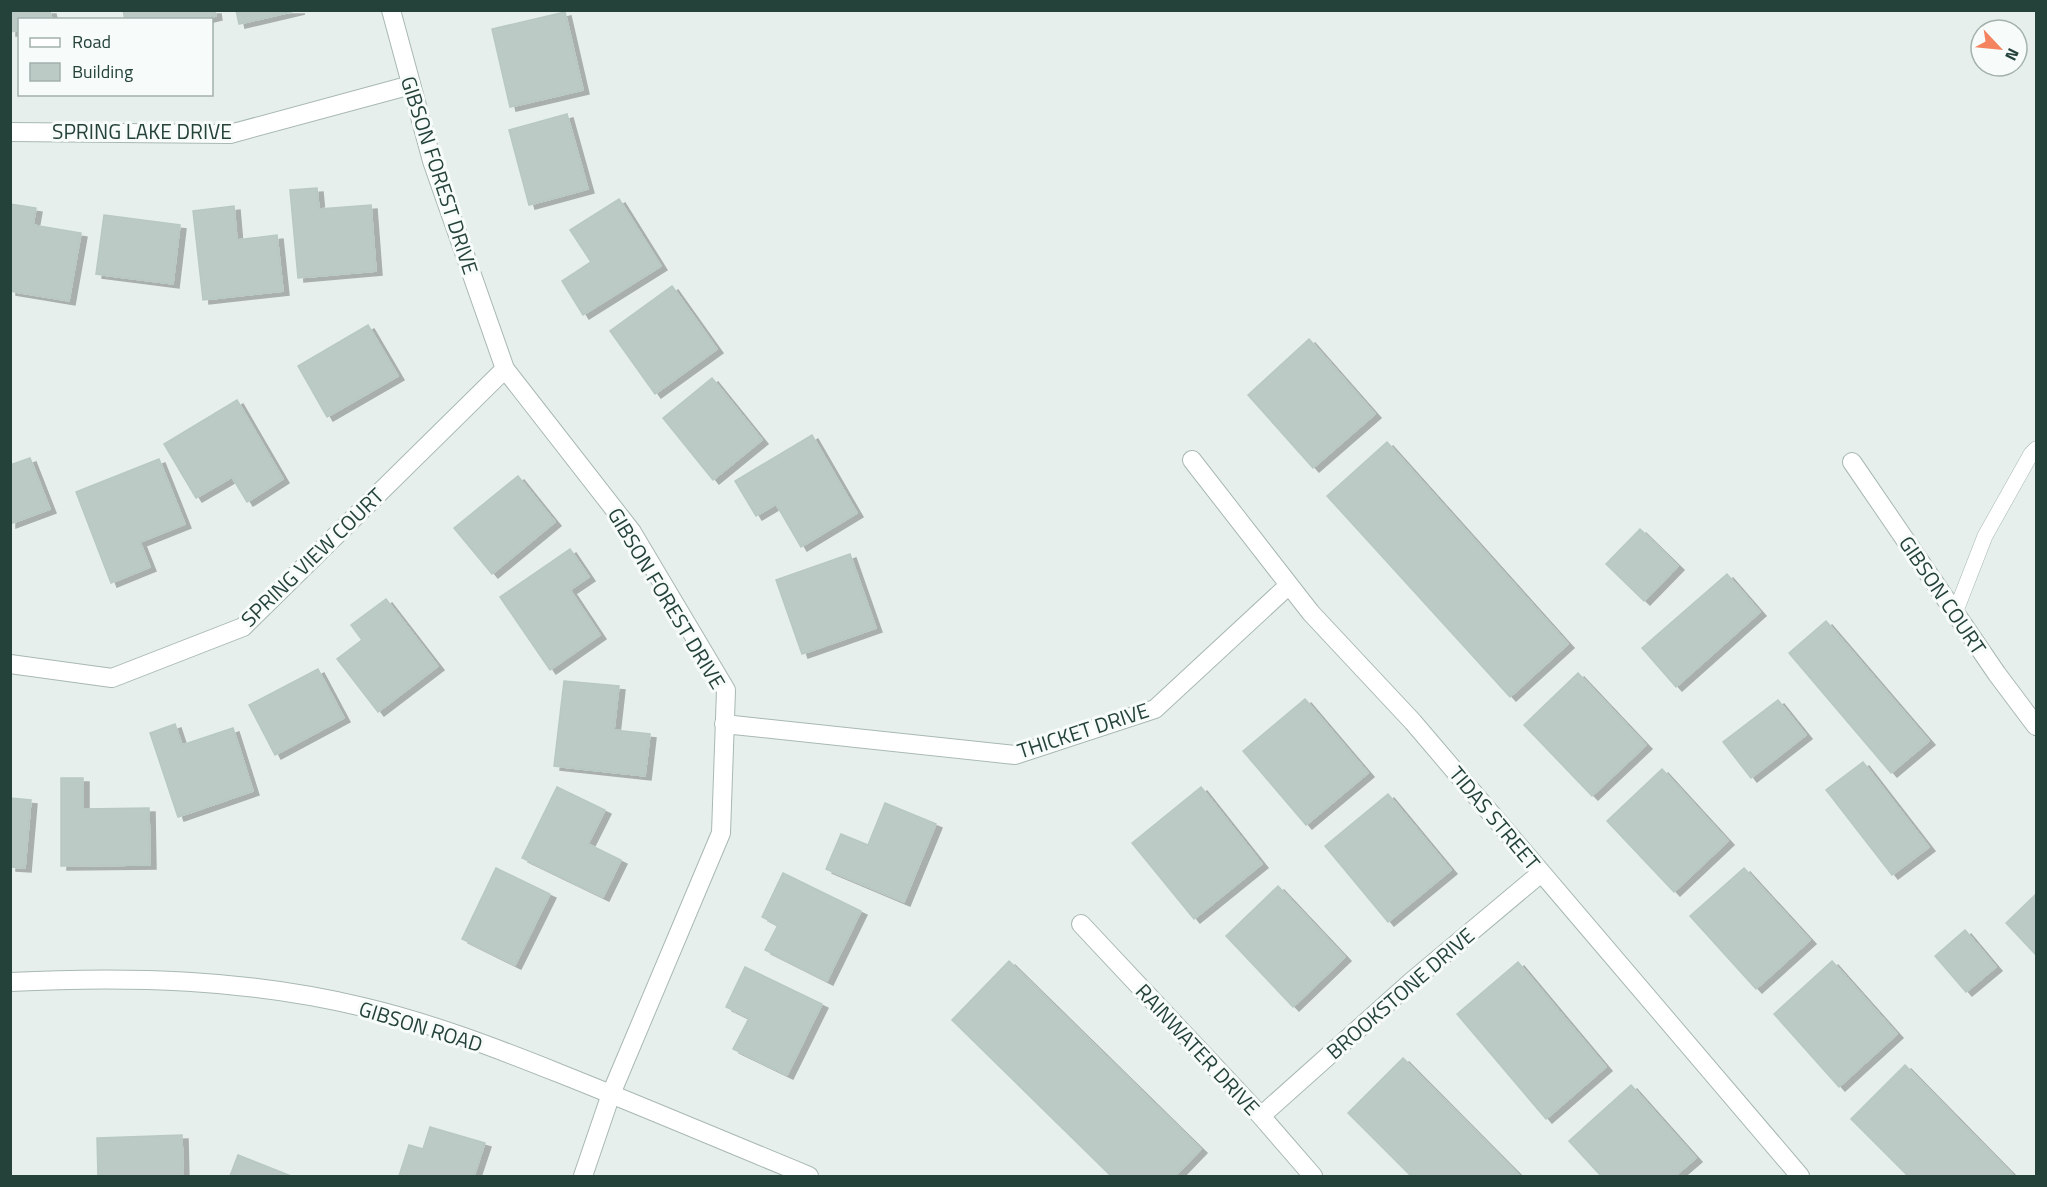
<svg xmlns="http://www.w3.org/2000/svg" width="2047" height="1187" viewBox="0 0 2047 1187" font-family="'Titillium Web',sans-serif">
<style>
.building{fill:#bbcac4;stroke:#b8c9c2;stroke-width:1.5;filter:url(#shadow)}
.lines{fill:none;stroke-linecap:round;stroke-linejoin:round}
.service-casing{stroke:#a8b8b2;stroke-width:16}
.minor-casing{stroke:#a8b8b2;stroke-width:20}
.tertiary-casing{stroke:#a8b8b2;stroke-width:20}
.service{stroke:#fff;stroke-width:15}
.minor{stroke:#fff;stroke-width:18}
.tertiary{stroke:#fff;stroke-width:18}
.labels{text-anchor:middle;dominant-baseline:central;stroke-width:6;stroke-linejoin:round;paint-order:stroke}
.street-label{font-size:21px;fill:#24423a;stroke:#f7fbf9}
</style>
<defs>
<filter id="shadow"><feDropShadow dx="6" dy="4" stdDeviation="0" flood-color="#0004"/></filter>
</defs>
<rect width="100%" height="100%" fill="#e6efeb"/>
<path class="building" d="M10 10H50L52 20H20V30L10 32Z
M123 10H215L216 16 200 20H125Z
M236 10H299L239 24Z
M565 12 583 90 510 107 492 29Z
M567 114 588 189 529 205 509 130Z
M317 188 319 209 371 205 376 271 298 278 290 190Z
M619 199 661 266 583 315 562 281 591 262 570 230Z
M10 204 36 208 33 225 81 233 69 301 10 291Z
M234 206 237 240 277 235 283 291 203 300 193 211Z
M104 215 180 225 173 284 96 274Z
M672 286 717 349 655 394 610 331Z
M368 325 398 376 327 417 298 366Z
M1309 339 1375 414 1313 468 1248 395Z
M712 378 762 440 713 480 663 418Z
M237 400 283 479 247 502 232 477 196 498 164 444Z
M812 435 857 513 801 547 776 504 756 516 735 481Z
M1387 442 1568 644 1510 697 1327 496Z
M30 458 50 509 10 524V465Z
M159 459 185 524 140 542 150 567 111 583 76 492Z
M518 476 555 522 492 574 454 528Z
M1640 529 1678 566 1644 601 1606 564Z
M570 549 589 577 570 590 600 635 550 670 500 597Z
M850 554 876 628 802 654 776 580Z
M1727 574 1760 612 1676 687 1642 648Z
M386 599 438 666 378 712 337 659 362 640 351 625Z
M1826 621 1929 741 1891 773 1789 653Z
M318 669 344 718 275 755 249 705Z
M1578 673 1646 745 1592 796 1524 725Z
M564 681 619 686 614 730 650 734 645 776 554 766Z
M1305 699 1368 773 1306 825 1243 751Z
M1778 700 1806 735 1751 778 1723 742Z
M175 724 182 745 233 728 253 791 178 817 150 733Z
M1863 762 1929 847 1892 875 1826 790Z
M1662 769 1728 841 1674 892 1607 821Z
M61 778H83V809L149 808 150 865 61 866Z
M557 787 605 810 588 844 621 860 603 897 522 858Z
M1201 787 1262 864 1194 919 1132 843Z
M1388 794 1451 870 1388 922 1325 846Z
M10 798 31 800 25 868 10 867Z
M885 803 936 824 904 902 826 869 841 834 868 845Z
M496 868 550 894 515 965 462 939Z
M1744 868 1810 940 1756 989 1690 916Z
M783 873 861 911 827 981 765 950 778 925 762 917Z
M1278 886 1345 957 1293 1007 1226 936Z
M2036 894V955L2006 923Z
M1965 930 1996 967 1966 992 1935 956Z
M1009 961 1201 1149 1175 1176H1111L952 1020Z
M1832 961 1897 1034 1839 1087 1774 1014Z
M1518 962 1606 1067 1546 1119 1457 1014Z
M745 967 822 1004 787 1075 733 1049 749 1018 726 1007Z
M1403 1058 1520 1176H1411L1348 1113Z
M1905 1065 2014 1176H1908L1851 1119Z
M1631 1085 1696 1158 1675 1176H1601L1569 1141Z
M430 1127 485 1143 474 1176H399L409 1145 423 1149Z
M182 1135 183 1176H98L97 1138Z
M238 1155 291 1176H230Z"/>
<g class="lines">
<defs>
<path id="service" d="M1955 613 1985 536 2031 454 2036 449"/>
<path id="minor" d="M391 10 432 161 505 369 632 532 726 690 721 833 611 1094 583 1176
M10 132 230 134 411 85
M1192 460 1311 613 1413 722 1800 1176
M1852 462 1997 674 2036 726
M10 664 112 678 243 627 505 369
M724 724 1015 755 1155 709 1289 585
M1081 924 1261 1116 1313 1176
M1261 1116 1411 982 1541 873"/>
<path id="tertiary" d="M10 982C128 976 248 979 363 1007 431 1023 496 1048 561 1074 644 1107 726 1142 809 1176"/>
</defs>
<use href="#service" class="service-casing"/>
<use href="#minor" class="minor-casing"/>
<use href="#tertiary" class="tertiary-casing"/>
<use href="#service" class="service"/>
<use href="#minor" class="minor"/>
<use href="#tertiary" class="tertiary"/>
</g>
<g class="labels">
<g class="street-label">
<text x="142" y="131">SPRING LAKE DRIVE</text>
<text transform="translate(440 175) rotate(72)">GIBSON FOREST DRIVE</text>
<text transform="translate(312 557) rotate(-44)">SPRING VIEW COURT</text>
<text transform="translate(1943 595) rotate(56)">GIBSON COURT</text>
<text transform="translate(667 598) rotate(59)">GIBSON FOREST DRIVE</text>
<text transform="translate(1083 730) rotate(-18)">THICKET DRIVE</text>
<text transform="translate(1495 818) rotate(50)">TIDAS STREET</text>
<text transform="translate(1400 993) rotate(-41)">BROOKSTONE DRIVE</text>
<text transform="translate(421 1026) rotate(17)">GIBSON ROAD</text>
<text transform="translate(1198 1049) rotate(47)">RAINWATER DRIVE</text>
</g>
</g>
<rect width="2047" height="1187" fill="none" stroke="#24423a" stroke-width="24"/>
<rect x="18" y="18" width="195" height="78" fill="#f7fbf9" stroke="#a3b1ad" stroke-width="1.5"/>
<rect x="30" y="38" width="30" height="9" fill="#ffffff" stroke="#a3b1ad" stroke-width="1.5"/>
<text x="72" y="48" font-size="18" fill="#24423a">Road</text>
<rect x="30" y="63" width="30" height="18" fill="#bbcac4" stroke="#a3b1ad" stroke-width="1.5"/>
<text x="72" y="78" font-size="18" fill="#24423a">Building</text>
<g transform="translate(1999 48) rotate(116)"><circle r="28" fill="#f7fbf9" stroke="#a3b1ad" stroke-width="1.5"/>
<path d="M0-4.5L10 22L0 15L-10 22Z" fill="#f4845f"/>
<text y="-9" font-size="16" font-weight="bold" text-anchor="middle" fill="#24423a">N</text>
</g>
</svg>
